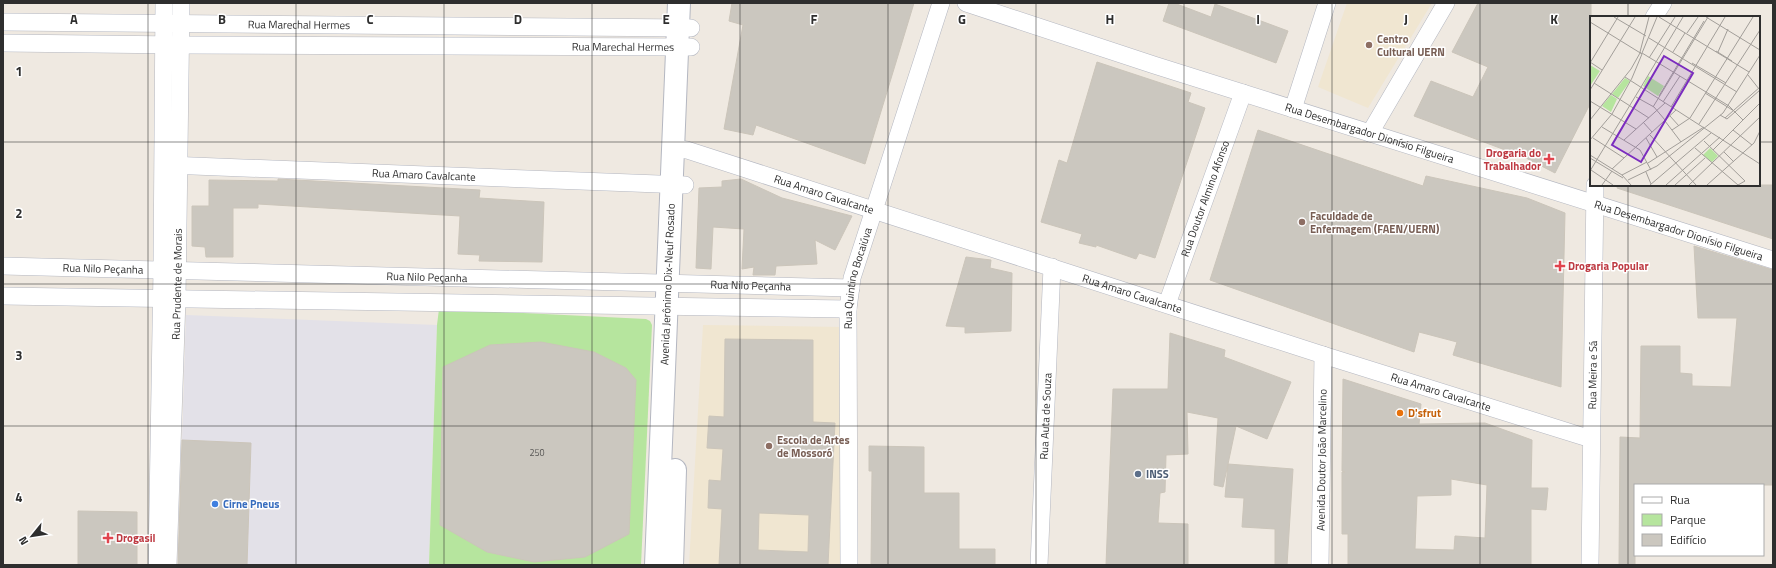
<svg xmlns="http://www.w3.org/2000/svg" width="1776" height="568" viewBox="0 0 1776 568" font-family="'Titillium Web',sans-serif">
<style>
.industrial{fill:#e3e1e8}
.education{fill:#f0e6d1}
.green{fill:#b6e59e}
.building{fill:#cbc7bf;stroke:#cbc5ba;fill-rule:evenodd}
.lines{fill:none;stroke-linecap:round;stroke-linejoin:round}
.street-casing{stroke:#b4b7c1;stroke-width:18}
.secondary-casing{stroke:#b4b7c1;stroke-width:24}
.street{stroke:#fff;stroke-width:17}
.secondary{stroke:#fff;stroke-width:22}
.grid{fill:none;stroke:#2e2e2e;stroke-width:1;stroke-opacity:0.55}
.education-dot{fill:#8d6e63;stroke:#fff;stroke-width:1.5}
.health-dot{fill:#e0444e;stroke:#fff;stroke-width:1.5}
.food-dot{fill:#e8710a;stroke:#fff;stroke-width:1.5}
.service-dot{fill:#5c6f8a;stroke:#fff;stroke-width:1.5}
.shop-dot{fill:#3f7fe0;stroke:#fff;stroke-width:1.5}
.labels{text-anchor:middle;dominant-baseline:central;stroke-width:3;stroke-linejoin:round;paint-order:stroke}
.number-label{font-size:9px;fill:#555452}
.street-label{font-size:11px;fill:#2e2e2e;stroke:#fff}
.education-label{font-size:11px;font-weight:bold;fill:#785e54;stroke:#fff;text-anchor:start}
.health-label{font-size:11px;font-weight:bold;fill:#be3a42;stroke:#fff;text-anchor:start}
.food-label{font-size:11px;font-weight:bold;fill:#c56008;stroke:#fff;text-anchor:start}
.service-label{font-size:11px;font-weight:bold;fill:#4e5e75;stroke:#fff;text-anchor:start}
.shop-label{font-size:11px;font-weight:bold;fill:#366cbe;stroke:#fff;text-anchor:start}
.inset-road{fill:none;stroke:#a29e99;stroke-width:1}
.view{fill:#7b2cbf;fill-opacity:0.15;stroke:#7b2cbf;stroke-width:2}
.inset-edge{fill:none;stroke:#2e2e2e;stroke-width:2}
.grid-label{font-size:13px;text-anchor:middle;font-weight:bold;fill:#2e2e2e;stroke:#fff;stroke-width:3;stroke-linejoin:round;paint-order:stroke}
</style>
<rect width="100%" height="100%" fill="#efe9e1"/>
<path class="industrial" d="M186 315 437 325 429 565H247L251 443 182 440Z"/>
<path class="education" d="M1347 3H1432L1368 108 1318 87Z
M703 325 843 327 840 565H689Z"/>
<path class="green" d="M439 309 646 319 650 321 652 325 641 565H429L437 325Z"/>
<path class="building" d="M732 3H914L865 164 756 125 753 135 724 129 743 25 729 21Z
M1169 3H1174L1211 17 1215 4 1288 31 1276 63 1163 21Z
M1478 3H1591V102L1555 173 1524 157 1414 116 1431 81 1473 97 1488 67 1452 52Z
M1097 62 1191 93 1188 102 1205 108 1155 258 1139 253 1136 259 1096 245V247L1079 243 1082 234 1041 222 1059 160 1067 163Z
M1258 130 1423 186 1426 176 1527 198 1565 213 1561 387 1453 355 1457 342 1419 332 1414 352 1210 280Z
M278 179 480 190 479 198 544 202 542 262 479 261 480 255 458 254 460 216 258 204V208H233V257H206L205 247 192 246V206H209V180L278 181Z
M741 179 782 198 852 216 835 250 815 240 817 264 776 266 775 275H753L754 267 742 269 744 229 713 227 711 269 696 268 699 188 722 187V181Z
M1618 185H1773V239L1617 188Z
M1694 246 1773 270V485H1635V565H1619L1620 437 1640 438 1641 346H1680V373L1692 374V386L1731 387 1737 318H1698Z
M966 257 991 260 990 268 1012 273 1011 331 965 333V327L946 326Z
M1170 333 1225 350 1224 357 1291 382 1267 439 1236 426 1228 464 1293 469 1287 565H1275V529L1242 527 1244 498 1225 497 1228 464 1223 487 1214 485 1218 418 1187 412 1188 454 1166 455 1165 492 1160 493 1158 523 1188 524V565H1106L1113 389H1168Z
M725 339 813 340V422L835 423 828 565H719L722 509 708 508 709 480 721 481 723 449 707 448 709 416 724 417ZM759 513 809 515 808 552 758 550Z
M541 342 594 352 626 368 636 380 629 534 585 557 534 562 487 552 440 525 443 367 490 345Z
M1343 379 1421 404 1419 424 1485 423 1532 440 1531 488H1548L1546 510 1531 509V565H1348V534H1342V472H1345L1342 471ZM1451 479 1487 485 1485 538 1455 536 1454 550 1415 549 1417 496 1451 495Z
M182 440 251 443 247 565H178Z
M869 446 924 447V493H959V549H995V565H871L872 471H869Z
M78 511 137 512V565H78Z"/>
<g class="lines">
<defs>
<g id="street">
<path id="s1" d="M966 3 1154 65 1773 260"/>
<path d="M1654 17 1663 3"/>
<path id="s2" d="M3 22 691 28"/>
<path id="s3" d="M3 43 180 45 691 47"/>
<path d="M1293 109 1327 3"/>
<path d="M1370 133 1446 3"/>
<path id="s4" d="M673 148 687 150 1323 355 1591 439"/>
<path id="s5" d="M168 165 685 185"/>
<path id="s6" d="M3 266 851 288"/>
<path d="M3 296 848 309"/>
<path id="s7" d="M1167 304 1243 93"/>
<path d="M157 565 162 270 164 3"/>
<path id="s8" d="M168 565 177 298 181 3"/>
<path id="s9" d="M849 565 848 309 852 278 941 3"/>
<path id="s10" d="M1039 565 1052 267"/>
<path id="s11" d="M1320 565 1323 355"/>
<path id="s12" d="M1590 565 1595 185"/>
</g>
<g id="secondary">
<path id="s13" d="M656 565 679 3"/>
<path d="M672 565 675 470"/>
</g>
</defs>
<use href="#street" class="street-casing"/>
<use href="#secondary" class="secondary-casing"/>
<use href="#street" class="street"/>
<use href="#secondary" class="secondary"/>
</g>
<path class="grid" d="M148 3V565M296 3V565M444 3V565M592 3V565M740 3V565M888 3V565M1036 3V565M1184 3V565M1332 3V565M1480 3V565M1628 3V17M3 142H1591M1759 142H1773M1628 185V565M3 284H1773M3 426H1773"/>
<g class="education-dot">
<circle cx="1369" cy="45" r="4"/>
<circle cx="1302" cy="222" r="4"/>
<circle cx="769" cy="446" r="4"/>
</g>
<g class="health-dot">
<path d="M1547 153h4v4h4v4h-4v4h-4v-4h-4v-4h4z"/>
<path d="M1558 260h4v4h4v4h-4v4h-4v-4h-4v-4h4z"/>
<path d="M106 532h4v4h4v4h-4v4h-4v-4h-4v-4h4z"/>
</g>
<circle class="food-dot" cx="1400" cy="413" r="4"/>
<circle class="service-dot" cx="1138" cy="474" r="4"/>
<circle class="shop-dot" cx="215" cy="504" r="4"/>
<g class="labels">
<g class="number-label">
<text x="537" y="452">250</text>
</g>
<g class="street-label">
<text stroke="none"><textPath href="#s2" startOffset="296">Rua Marechal Hermes</textPath></text>
<text stroke="none"><textPath href="#s3" startOffset="620">Rua Marechal Hermes</textPath></text>
<text stroke="none"><textPath href="#s1" startOffset="424">Rua Desembargador Dionísio Filgueira</textPath></text>
<text stroke="none"><textPath href="#s5" startOffset="256">Rua Amaro Cavalcante</textPath></text>
<text stroke="none"><textPath href="#s4" startOffset="158">Rua Amaro Cavalcante</textPath></text>
<text stroke="none"><textPath href="#s7" startOffset="112">Rua Doutor Almino Afonso</textPath></text>
<text stroke="none"><textPath href="#s1" startOffset="748">Rua Desembargador Dionísio Filgueira</textPath></text>
<text stroke="none"><textPath href="#s6" startOffset="100">Rua Nilo Peçanha</textPath></text>
<text stroke="none"><textPath href="#s6" startOffset="424">Rua Nilo Peçanha</textPath></text>
<text stroke="none"><textPath href="#s9" startOffset="288">Rua Quintino Bocaiúva</textPath></text>
<text stroke="none"><textPath href="#s8" startOffset="281">Rua Prudente de Morais</textPath></text>
<text stroke="none"><textPath href="#s13" startOffset="281">Avenida Jerônimo Dix-Neuf Rosado</textPath></text>
<text stroke="none"><textPath href="#s6" startOffset="748">Rua Nilo Peçanha</textPath></text>
<text stroke="none"><textPath href="#s4" startOffset="482">Rua Amaro Cavalcante</textPath></text>
<text stroke="none"><textPath href="#s12" startOffset="190">Rua Meira e Sá</textPath></text>
<text stroke="none"><textPath href="#s4" startOffset="806">Rua Amaro Cavalcante</textPath></text>
<text stroke="none"><textPath href="#s10" startOffset="149">Rua Auta de Souza</textPath></text>
<text stroke="none"><textPath href="#s11" startOffset="105">Avenida Doutor João Marcelino</textPath></text>
</g>
<g class="education-label">
<text x="1377" y="39">Centro<tspan x="1377" dy="13">Cultural UERN</tspan></text>
<text x="1310" y="216">Faculdade de<tspan x="1310" dy="13">Enfermagem (FAEN/UERN)</tspan></text>
<text x="777" y="440">Escola de Artes<tspan x="777" dy="13">de Mossoró</tspan></text>
</g>
<g class="health-label">
<text x="1541" y="153" text-anchor="end">Drogaria do<tspan x="1541" dy="13">Trabalhador</tspan></text>
<text x="1568" y="266">Drogaria Popular</text>
<text x="116" y="538">Drogasil</text>
</g>
<g class="food-label">
<text x="1408" y="413">D'sfrut</text>
</g>
<g class="service-label">
<text x="1146" y="474">INSS</text>
</g>
<g class="shop-label">
<text x="223" y="504">Cirne Pneus</text>
</g>
</g>
<g transform="translate(1590 16)">
<rect width="170" height="170" fill="#efe9e1"/>
<path d="M0 49 10 55 0 70ZM58 60 74 70 68 80 53 70ZM35 62 40 65 28 82 22 78ZM21 79 27 83 21 96 12 90ZM120 132 128 140 122 146 113 139Z" fill="#b6e59e"/>
<path class="inset-road" d="M24 1 56 20M69 1 159 56M116 1 170 34M0 6 18 17M18 17 52 38 50 36M97 17 108 1M59 22 147 76M126 35 142 45M50 36 59 1M83 36 95 17M128 36 138 13M52 37 139 90 153 104M52 37 67 1M59 42 85 1M0 46 12 54M0 47 28 1M102 47 136 67M158 59 169 73M35 61 170 148M4 67 59 102M51 71 93 1M0 74 45 1M115 77 144 95M69 80 114 5M46 81 64 91 75 104M0 85 46 113M73 86 90 60M63 91 118 1M81 91 135 1M130 99 137 103 170 74M80 100 89 110M135 102 170 71M0 104 41 53 50 37M75 105 91 126M53 106 62 116M109 108 170 14M12 111 50 134 61 154M82 114 100 102 163 1M143 114 162 129M60 119 106 169M3 122 34 142M56 122 67 141M0 124 22 98 42 62 52 38M34 124 75 87M114 125 155 165 148 169M105 132 148 169M123 134 170 87M134 136 144 146M0 139 32 159 41 169M0 142 33 162M58 147 114 111M22 153 86 94M1 154 23 169M0 155 51 71M56 156 61 168M32 159 57 146M38 164 67 150 133 97 170 39M12 169 22 155M60 169 121 117M76 169 130 121M85 169 115 142M99 169 170 101M117 169 164 127 170 115"/>
<path class="view" d="M74 40 103 57 51 146 22 129Z"/>
<rect width="170" height="170" class="inset-edge"/>
</g>
<g class="grid-label">
<text x="74" y="24">A</text>
<text x="222" y="24">B</text>
<text x="370" y="24">C</text>
<text x="518" y="24">D</text>
<text x="666" y="24">E</text>
<text x="814" y="24">F</text>
<text x="962" y="24">G</text>
<text x="1110" y="24">H</text>
<text x="1258" y="24">I</text>
<text x="1406" y="24">J</text>
<text x="1554" y="24">K</text>
<text x="19" y="76">1</text>
<text x="19" y="218">2</text>
<text x="19" y="360">3</text>
<text x="19" y="502">4</text>
</g>
<rect width="1776" height="568" fill="none" stroke="#2e2e2e" stroke-width="8"/>
<rect x="1634" y="484" width="130" height="72" fill="#ffffff" stroke="#ababab"/>
<rect x="1642" y="497" width="20" height="6" fill="#ffffff" stroke="#ababab"/>
<text x="1670" y="504" font-size="12" fill="#2e2e2e">Rua</text>
<rect x="1642" y="514" width="20" height="12" fill="#b6e59e" stroke="#ababab"/>
<text x="1670" y="524" font-size="12" fill="#2e2e2e">Parque</text>
<rect x="1642" y="534" width="20" height="12" fill="#cbc7bf" stroke="#ababab"/>
<text x="1670" y="544" font-size="12" fill="#2e2e2e">Edifício</text>
<g transform="translate(32 536) rotate(240)" stroke="#ffffff" stroke-width="3" paint-order="stroke">
<path d="M0-3L7 15L0 10L-7 15Z" fill="#2e2e2e"/>
<text y="-6" font-size="11" font-weight="bold" text-anchor="middle" fill="#2e2e2e">N</text>
</g>
</svg>
